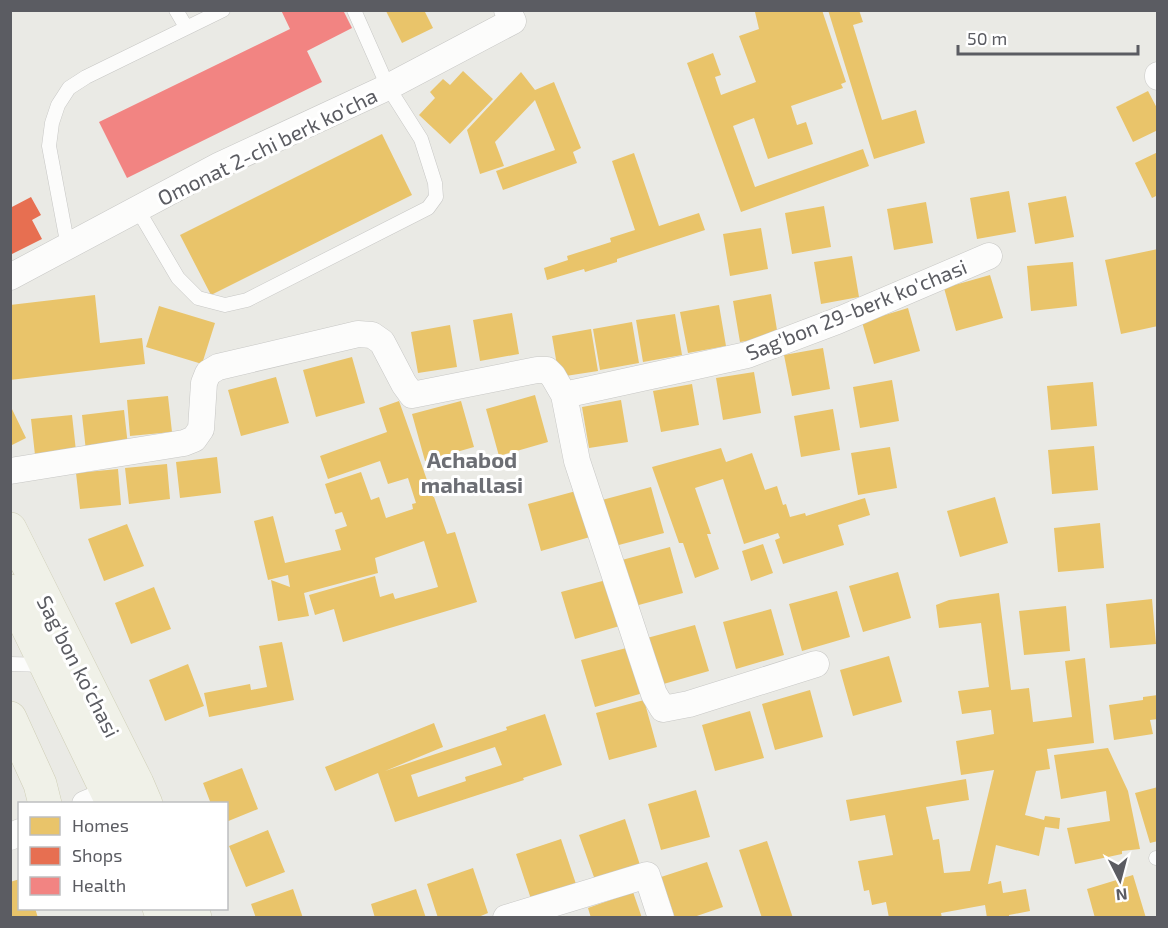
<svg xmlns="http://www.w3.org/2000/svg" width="1168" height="928" viewBox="0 0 1168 928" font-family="'Exo 2',sans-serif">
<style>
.homes{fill:#e9c46a;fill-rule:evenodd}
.shops{fill:#e76f51}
.health{fill:#f28482}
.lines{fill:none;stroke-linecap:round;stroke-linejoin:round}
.service-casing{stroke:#c7c7c5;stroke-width:15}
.minor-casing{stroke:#c7c7c5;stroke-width:27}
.primary-casing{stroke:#cfceb6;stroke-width:34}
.service{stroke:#fcfcfb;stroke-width:14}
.minor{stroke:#fcfcfb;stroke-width:26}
.primary{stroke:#f0f1e8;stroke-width:33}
.labels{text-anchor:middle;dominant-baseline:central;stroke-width:6;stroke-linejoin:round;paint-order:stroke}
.street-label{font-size:21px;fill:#5b5c62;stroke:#fff}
.neighbourhood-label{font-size:22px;font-weight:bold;fill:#6c6e74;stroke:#fff}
</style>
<rect width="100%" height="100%" fill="#eaeae5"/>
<path class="homes" d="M388 10H424L433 28 402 43 386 11Z
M760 10H822L846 82 841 84 843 88 791 106 797 125 806 122 813 144 768 159 754 118 733 126 755 187 863 149 869 166 741 212 687 63 713 53 721 75 715 77 721 95 756 82 739 36 759 29 755 12Z
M828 10H859L863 22 853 25 882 120 916 110 925 143 874 159Z
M463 71 493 99 450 144 419 115 435 98 430 92 443 79 450 85Z
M521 72 535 90 554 82 581 148 573 152 577 163 503 190 496 171 555 150 535 100 495 142 504 166 480 174 467 130Z
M1148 91 1158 110V130L1133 142 1116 107Z
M382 134 412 195 211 295 180 235Z
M1158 152V195L1152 198 1135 163Z
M634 153 659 226 699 213 705 230 617 259V262L585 272 584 269 547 280 544 268 568 260 567 256 611 242 610 238 635 230 612 161Z
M1009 191 1016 232 977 239 970 198Z
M1066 196 1074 237 1035 244 1028 203Z
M926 202 933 243 894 250 887 209Z
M824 206 831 247 792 254 785 213Z
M761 228 768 269 730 276 723 234Z
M1158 249V326L1121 334 1105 260Z
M852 256 859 297 821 304 814 262Z
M1073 262 1077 306 1031 311 1027 266Z
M990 275 1003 318 956 331 944 288Z
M771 294 778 336 740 342 733 301Z
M95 295 100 343 142 338 145 364 10 380V305Z
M719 305 726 346 688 353 680 312Z
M159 306 215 323 202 364 146 347Z
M908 308 920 351 874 364 862 322Z
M512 313 519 354 480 361 473 320Z
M675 314 682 355 643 362 636 320Z
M632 322 639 363 600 370 593 329Z
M450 325 457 367 418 373 411 332Z
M591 329 598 371 559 377 552 336Z
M823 348 830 389 792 396 784 355Z
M352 357 365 403 316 417 303 370Z
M754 372 761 413 723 420 716 378Z
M276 377 289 423 241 436 228 390Z
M892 380 899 421 860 428 853 387Z
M1093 382 1097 426 1051 430 1047 386Z
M692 384 699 425 661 432 653 391Z
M535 395 548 442 499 456 486 409Z
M168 396 172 432 130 436 127 400Z
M621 400 628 442 589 448 582 407Z
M399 401 433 497H434L447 534 455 532 477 602 343 642 334 609 315 615 309 595 375 576 380 597 393 593 395 599 438 587 424 541 375 558 378 573 304 593 309 616 278 621 271 580 290 587 288 575 268 580 254 521 273 516 285 563 341 550 335 530 347 526 342 512 335 514 325 484 361 472 371 500 379 497 386 518 413 509 412 504 416 503 408 478 388 484 380 461 328 479 320 456 387 432 379 408Z
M461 401 474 447 425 461 412 414Z
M10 405 26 438 12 445 10 441Z
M833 409 840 450 801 457 794 416Z
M124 410 128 446 86 451 82 415Z
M72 415 76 451 35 455 31 419Z
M1094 446 1098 490 1052 494 1048 450Z
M890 447 897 488 858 495 851 453Z
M721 448 726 462 752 453 765 490 777 486 783 505 786 504 790 517 805 513 806 516 865 498 870 515 838 525 844 545 783 564 775 540 780 538 778 533 744 544 723 479 695 488 711 534H707L719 569 695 578 683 543H679L652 467Z
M217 457 221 493 180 498 176 462Z
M167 464 170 499 129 504 125 468Z
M118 469 121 505 80 509 76 473Z
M651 487 664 533 615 546 602 500Z
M576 491 590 537 541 551 528 504Z
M995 497 1008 543 960 557 947 511Z
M1100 523 1104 568 1058 572 1054 528Z
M127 524 144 566 104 581 88 539Z
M763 544 773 573 751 581 742 551Z
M670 547 683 593 635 606 622 560Z
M898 572 911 618 863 632 849 586Z
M610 579 623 625 575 639 561 592Z
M154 587 171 629 131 644 115 603Z
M837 591 850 637 802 651 789 604Z
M999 593 1011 690 1029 688 1033 722 1072 717 1065 661 1085 658 1094 743 1047 749 1050 769 1036 771 1025 815 1044 820 1045 816 1060 818 1059 829 1045 827 1039 856 996 845 988 884 1001 881 1003 893 1026 889 1030 911 1009 915V918H987L985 905 941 913 942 918H889L886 902 872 905 869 890 864 891 858 861 893 855 885 815 850 821 846 800 966 779 969 800 926 807 933 840 939 839 944 873 970 871 994 770 961 775 956 741 994 734 991 710 962 714 958 691 989 687 981 623 939 628 936 605 949 600Z
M1152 599 1156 644 1110 648 1106 604Z
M1066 606 1070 651 1024 655 1019 611Z
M771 609 784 655 736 669 723 622Z
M695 625 709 671 660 685 647 638Z
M282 642 294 700 209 717 204 693 250 684 251 690 267 687 259 646Z
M630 647 643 693 595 707 581 660Z
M889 656 902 702 853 716 840 670Z
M188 664 204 706 165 721 149 680Z
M810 690 823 737 775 750 762 704Z
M1158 695V719L1150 720 1153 734 1114 740 1109 705 1143 700V697Z
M644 700 657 747 609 760 596 713Z
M750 711 764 758 715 771 702 725Z
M545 714 562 765 523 778 524 780 395 822 378 773 335 791 325 767 434 723 443 747 385 771 507 730 506 727ZM495 747 502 765 465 777 466 781 418 797 411 775Z
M1108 748 1128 791 1140 849 1122 851V854L1075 864 1067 828 1110 821 1106 791 1061 799 1054 755Z
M242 768 258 809 226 822V804H211L203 783Z
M1158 787V841L1150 843 1135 793Z
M696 790 710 837 661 850 648 804Z
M625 819 640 865 595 880 579 835Z
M268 830 285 872 246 887 229 846Z
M561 839 576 884 531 899 516 854Z
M767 841 793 918H762L739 850Z
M707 862 723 907 691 918H675L661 877Z
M473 868 488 913 476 918H438L427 884Z
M1133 875 1146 918H1095L1087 889Z
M20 879V908H35L38 918H10V882Z
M293 889 303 918H256L251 904Z
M416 889 426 918H375L371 904Z
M633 892 642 918H591L588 908Z"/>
<path class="shops" d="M31 197 41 215 32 220 42 239 10 255V208Z"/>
<path class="health" d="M281 10H343L352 28 307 51 322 82 127 178 99 122 290 29Z"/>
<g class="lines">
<defs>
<path id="service" d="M176 10 186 27
M138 210 178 278 198 298 225 305 247 300 428 208 436 197 435 183 421 139 388 87 354 10
M68 247 49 146 52 123 58 105 69 88 86 77 223 10
M10 664 45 665
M1156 858H1158"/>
<path id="minor" d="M1158 75V77
M10 277 220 165 388 87 513 21 507 10
M564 395 577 461 654 694 663 709 689 704 816 664
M10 471 184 443 194 439 201 429 204 383 208 373 218 367 358 334 372 335 382 342 404 384 412 395 537 370H547L553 376 564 395 747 355 837 321 989 256
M85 804 126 787
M10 837 20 832
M506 918 647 875 661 918"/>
<path id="primary" d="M10 529 137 783 146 804
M10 591 113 804
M10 718 40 784 45 804
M159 908 163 918
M192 908 195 918"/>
</defs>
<use href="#service" class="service-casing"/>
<use href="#minor" class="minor-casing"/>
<use href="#primary" class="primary-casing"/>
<use href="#service" class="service"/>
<use href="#minor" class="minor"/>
<use href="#primary" class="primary"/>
</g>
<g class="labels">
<g class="street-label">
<text transform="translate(267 146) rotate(-26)">Omonat 2-chi berk ko'cha</text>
<text transform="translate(856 309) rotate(-22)">Sag'bon 29-berk ko'chasi</text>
<text transform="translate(79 666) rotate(63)">Sag’bon ko’chasi</text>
</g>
<g class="neighbourhood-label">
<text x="472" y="459">Achabod<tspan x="472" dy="25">mahallasi</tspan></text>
</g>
</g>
<rect width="1168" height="928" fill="none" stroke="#5b5c62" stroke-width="24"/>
<rect x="18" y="802" width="210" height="108" fill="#ffffff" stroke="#bdbec0" stroke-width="1.5"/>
<rect x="30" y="817" width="30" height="18" fill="#e9c46a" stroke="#bdbec0" stroke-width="1.5"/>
<text x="72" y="832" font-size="18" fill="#5b5c62">Homes</text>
<rect x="30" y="847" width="30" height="18" fill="#e76f51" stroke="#bdbec0" stroke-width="1.5"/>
<text x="72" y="862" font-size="18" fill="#5b5c62">Shops</text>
<rect x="30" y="877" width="30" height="18" fill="#f28482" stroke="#bdbec0" stroke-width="1.5"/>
<text x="72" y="892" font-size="18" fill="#5b5c62">Health</text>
<g transform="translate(1120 880) rotate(174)" stroke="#ffffff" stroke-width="4.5" paint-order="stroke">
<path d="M0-4.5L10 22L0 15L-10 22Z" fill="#5b5c62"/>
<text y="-9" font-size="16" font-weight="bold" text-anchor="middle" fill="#5b5c62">N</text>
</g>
<path d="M958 45v9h180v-9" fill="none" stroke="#5b5c62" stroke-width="3"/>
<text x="967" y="45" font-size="18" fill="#5b5c62" stroke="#ffffff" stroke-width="4.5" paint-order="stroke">50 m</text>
</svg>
